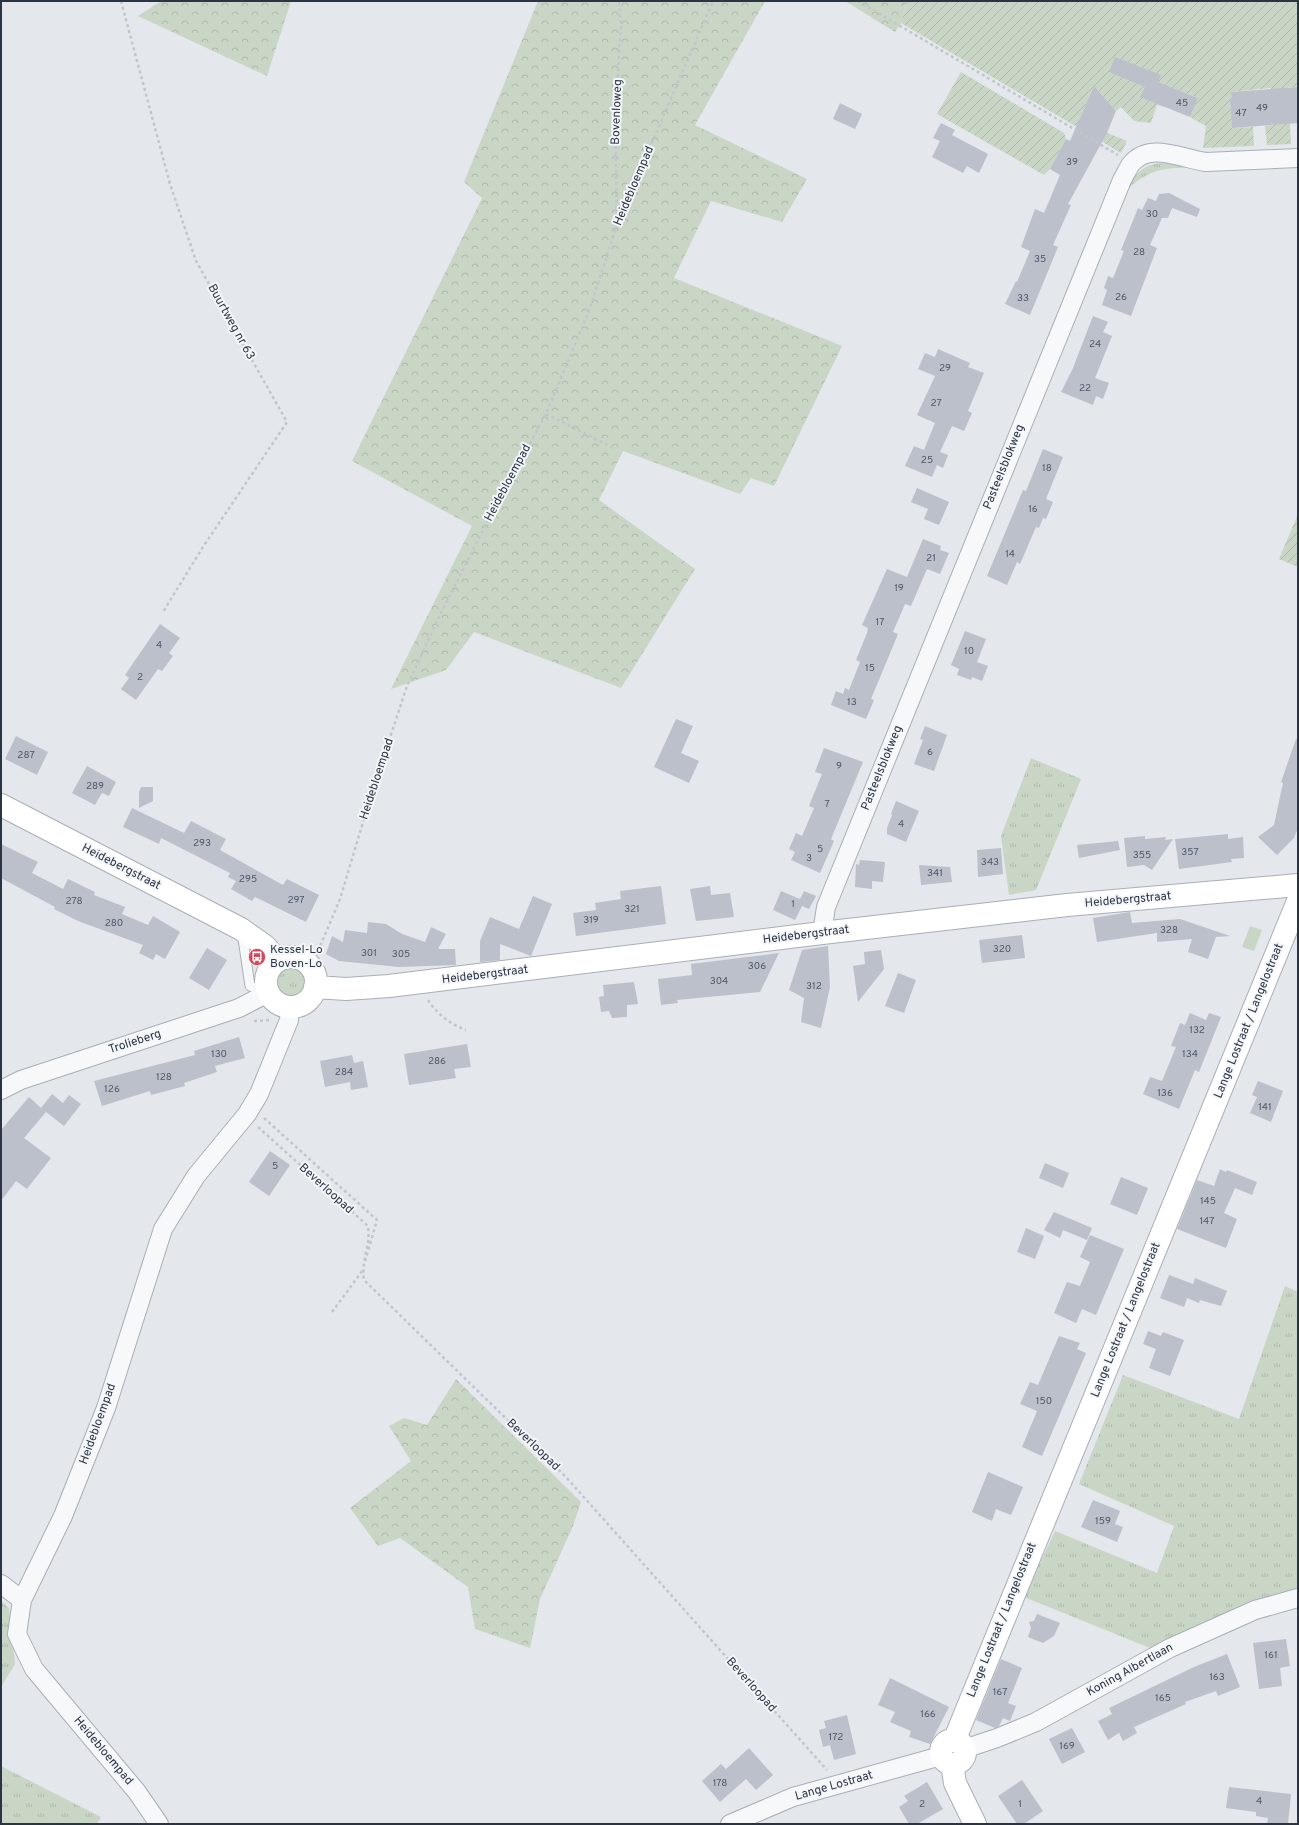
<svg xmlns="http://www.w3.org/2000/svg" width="1299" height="1825" viewBox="0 0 1299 1825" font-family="Overpass,sans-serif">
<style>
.grass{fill:url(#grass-tufts)}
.forest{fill:url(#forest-crowns)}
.garden{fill:url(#garden-furrows)}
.pitch{fill:#c9d6c5}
.building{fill:#bbc0ca}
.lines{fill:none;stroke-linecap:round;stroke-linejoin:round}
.lane-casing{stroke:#a9aeb7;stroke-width:11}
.street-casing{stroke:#a9aeb7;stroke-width:20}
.secondary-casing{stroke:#a9aeb7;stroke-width:24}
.path{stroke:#c2c5cb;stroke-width:2.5;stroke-dasharray:3 3;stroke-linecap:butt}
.lane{stroke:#f7f8fa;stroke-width:9}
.street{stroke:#f7f8fa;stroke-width:18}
.secondary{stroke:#fff;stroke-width:22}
.labels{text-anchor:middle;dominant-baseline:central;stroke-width:4;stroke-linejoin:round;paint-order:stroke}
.number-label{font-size:10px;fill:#4f5766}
.street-label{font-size:12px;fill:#2b3445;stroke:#f4f6f9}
.poi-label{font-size:12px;fill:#2b3445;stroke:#f4f6f9;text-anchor:start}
</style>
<defs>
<pattern id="grass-tufts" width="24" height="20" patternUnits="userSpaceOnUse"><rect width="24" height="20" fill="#c9d6c5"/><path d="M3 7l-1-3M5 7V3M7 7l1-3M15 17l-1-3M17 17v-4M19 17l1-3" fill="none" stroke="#adb8ab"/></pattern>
<pattern id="forest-crowns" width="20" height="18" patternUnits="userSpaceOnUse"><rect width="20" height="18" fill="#c9d6c5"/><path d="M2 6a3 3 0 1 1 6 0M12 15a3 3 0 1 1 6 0" fill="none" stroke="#adb8ab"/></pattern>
<pattern id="garden-furrows" width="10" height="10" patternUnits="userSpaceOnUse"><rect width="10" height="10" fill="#c9d6c5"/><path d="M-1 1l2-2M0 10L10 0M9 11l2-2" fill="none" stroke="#adb8ab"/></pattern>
</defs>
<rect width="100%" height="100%" fill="#e4e7ec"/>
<path class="grass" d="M1173 162 1197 168C1166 167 1147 169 1125 192 1137 168 1147 163 1173 162Z
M1031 758 1081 779 1036 890 1009 895 1001 836Z
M273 982a17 17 0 1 1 34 0a17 17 0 1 1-34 0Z
M1285 1286 1298 1292V1594L1255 1605 1150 1648 1024 1597 1055 1531 1157 1573 1174 1526 1079 1484 1123 1375 1239 1419Z
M1 1601 9 1608 15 1664 1 1687Z
M1 1766 101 1817 97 1824H1Z"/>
<path class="forest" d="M161 1H291L267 76 138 16Z
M538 1H765L695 125 807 179 782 222 711 201 674 278 842 346 774 486 751 478 740 494 623 451 599 500 695 569 621 688 474 632 446 670 391 689 472 526 352 461 482 198 464 182Z
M845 1H907L901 23 895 32Z
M456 1379 581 1502 573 1526 540 1599 530 1648 475 1629 468 1587 400 1538 378 1546 350 1508 411 1461 389 1426 404 1418 427 1425Z"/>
<path class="garden" d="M907 1H1298V87H1288L1291 144 1267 145 1265 126 1274 125 1271 88 1231 92 1232 99 1230 100 1232 128 1253 127 1254 146 1203 148 1206 126 1190 117 1198 98 1173 88 1165 107 1157 105 1151 123 1134 121 1121 107 1116 111 1094 86 1079 121 1127 141 1121 153 901 23Z
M961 72 1064 133 1066 139 1050 169 1044 175 937 114Z
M1298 514V567L1279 559Z"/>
<path class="pitch" d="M1250 926 1262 930 1254 951 1242 947Z"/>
<path class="building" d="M1115 57 1161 75 1158 82 1198 98 1190 117 1140 97 1145 87 1109 72Z
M1094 86 1116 111 1107 133 1068 204 1071 205 1053 245 1058 247 1030 315 1005 304 1016 281 1017 282 1030 251 1021 247 1035 209 1044 213 1060 175 1050 169 1066 139 1070 141Z
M1298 87V123L1232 128 1230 100 1232 99 1231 92Z
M840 103 862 114 855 129 833 119Z
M941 123 955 130 952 135 988 154 979 173 967 166 963 173 932 157 940 141 933 138Z
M1169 193 1200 209 1197 217 1172 208 1168 218H1162L1150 245 1157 248 1131 316 1102 305 1107 290 1104 288 1108 276 1113 278 1124 251 1121 250 1138 208 1142 210 1148 198 1156 201 1159 194Z
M1093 316 1108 322 1103 332 1112 336 1095 378 1109 383 1103 399 1096 396 1093 405 1061 392 1073 368Z
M938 349 970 363 968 367 984 373 968 411 972 413 964 431 952 426 940 452 948 455 943 468 937 465 932 477 905 466 914 446 924 450 935 423 917 415 935 376 918 369 925 353 935 357Z
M1043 449 1063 457 1046 499 1053 502 1046 519 1043 518 1039 528 1036 527 1020 564 1017 562 1007 585 987 576 1023 490 1026 491Z
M917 488 949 502 939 525 924 519 928 509 911 502Z
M923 539 941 546 940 550 949 553 940 574 927 569 911 606 905 604 893 632 898 634 871 699 874 700 866 719 831 705 836 691 843 694 845 688 849 690 860 662 856 660 867 633 868 628 862 625 887 569 907 577Z
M160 624 180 638 169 653 173 656 162 671 158 669 136 700 121 689 129 678 125 675Z
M965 631 986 639 977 662 988 666 982 681 972 677 971 680 957 675 959 669 951 665Z
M676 719 693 726 681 753 699 761 689 783 654 767Z
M925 726 947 735 934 771 914 764 923 740 920 739Z
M16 736 48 752 37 775 5 759Z
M1296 739H1298V828L1294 838 1277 855 1258 837 1274 825 1283 783 1281 782Z
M824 748 863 762 831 839 834 841 820 873 791 860 795 852 789 849 796 833 802 836 814 808 809 806 822 774 815 772Z
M87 766 116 782 109 796 102 793 95 805 72 793Z
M141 787H153V801L139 808V792Z
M896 801 919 811 906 842 887 834V828L892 815 891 814Z
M132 808 184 833 191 821 226 839 220 850 283 885 287 879 319 895 306 922 255 897 252 901 231 889 236 881 228 877 230 873 161 838 159 844 123 827Z
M1228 834V839L1243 837 1244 858 1231 859 1232 862 1179 869 1175 839Z
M1145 836V839L1166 837 1165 840 1173 839 1152 870 1144 865 1127 867 1124 838Z
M1118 841 1120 850 1079 858 1077 845Z
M1 844 38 862 32 873 63 889 68 879 95 892 94 895 125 907 122 914 148 925 153 916 180 932 165 959 156 954 153 960 139 953 143 945 78 921 54 909 55 907 1 878Z
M1001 848 1003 874 978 877 977 850Z
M860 860 885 862 883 882 872 881V889L855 887 856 864 859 865Z
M919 865 950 867 952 882 921 885Z
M661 886 666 924 576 936 573 913 596 910 595 903 621 899 620 891Z
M710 886 711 895 730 893 734 917 696 921 690 889Z
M781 891 800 899 804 891 816 896 809 909 802 906 795 920 773 910Z
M533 896 552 904 531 956 500 944V960L480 962V941L490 917 519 929Z
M1130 912 1132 923 1180 919 1230 936 1216 937 1208 959 1188 952 1192 939 1157 942V933L1097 942 1093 918Z
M368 922 386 924 402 934 425 942 431 927 446 934 438 949H455L456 965 399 967 339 961 326 954 332 936 343 942 345 930 367 933Z
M1022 935 1025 958 982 963 979 940Z
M828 946 830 987 821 1028 801 1022 804 998 789 990 802 950Z
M207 948 227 960 209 990 189 978Z
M881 950 884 969 858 1002 853 966 865 964 864 952Z
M779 953 760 992 677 1000 678 1003 661 1005 658 979 692 975 691 964Z
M898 973 916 980 904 1013 885 1006Z
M634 982 638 1004 627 1005V1017L612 1018 609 1011 601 1012 599 997 604 996 603 985Z
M1190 1013 1206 1020 1209 1013 1221 1017 1199 1072 1195 1070 1179 1109 1143 1094 1150 1077 1162 1081 1176 1047 1171 1046 1180 1023 1185 1025Z
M239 1037 245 1058 215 1066 217 1072 184 1083 185 1086 151 1095 150 1091 102 1106 94 1081 195 1055 194 1051Z
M467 1044 471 1067 454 1069 456 1078 409 1085 404 1054Z
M352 1055 354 1063 363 1061 368 1087 351 1090 350 1082 325 1087 320 1061Z
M1258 1081 1283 1091 1271 1122 1250 1113 1257 1097 1252 1095Z
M52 1094 63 1103 69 1095 81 1104 64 1126 46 1112 24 1138 51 1158 27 1189 16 1181 1 1201V1130L29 1097 41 1108Z
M270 1151 290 1165 269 1196 249 1182Z
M1045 1163 1069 1173 1063 1188 1039 1178Z
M1220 1169 1226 1172 1227 1170 1257 1182 1252 1195 1235 1188 1224 1213 1237 1219 1226 1248 1177 1229 1197 1180 1214 1186Z
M1121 1177 1148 1188 1137 1215 1110 1204Z
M1054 1212 1092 1228 1087 1240 1063 1230 1060 1238 1044 1230Z
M1026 1228 1044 1236 1035 1259 1017 1252Z
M1090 1235 1124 1249 1096 1315 1082 1309 1076 1323 1054 1313 1067 1282 1080 1286 1090 1262 1080 1257Z
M1169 1275 1193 1284 1195 1278 1227 1291 1221 1306 1200 1300 1199 1303 1187 1298 1184 1307 1160 1298Z
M1148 1331 1161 1336 1163 1332 1184 1340 1170 1376 1149 1368 1156 1349 1143 1344Z
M1059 1336 1080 1343 1077 1349 1086 1353 1042 1456 1022 1447 1037 1411 1020 1404 1030 1382 1038 1385Z
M988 1472 1023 1487 1011 1515 996 1509 992 1521 972 1512Z
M1093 1500 1120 1511 1115 1524 1123 1527 1117 1542 1081 1527Z
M1037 1614 1060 1623 1054 1636 1043 1643 1028 1637 1031 1628 1029 1622 1034 1621Z
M1286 1639 1290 1666 1280 1668 1282 1686 1259 1689 1253 1643Z
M1227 1654 1240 1687 1218 1696 1216 1691 1185 1702 1186 1704 1134 1727 1137 1733 1123 1741 1119 1733 1108 1740 1098 1721 1112 1714 1109 1708 1194 1667Z
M1001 1659 1022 1668 1008 1703 1016 1706 1010 1721 1003 1718 999 1726 995 1728 976 1720Z
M890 1678 949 1707 930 1744 909 1737 911 1731 890 1722 895 1712 878 1705Z
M847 1715 856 1754 834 1760 830 1745 823 1747 819 1730 826 1728 824 1721Z
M1072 1728 1085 1752 1062 1764 1049 1739Z
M749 1748 773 1775 756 1790 746 1779 720 1802 702 1781 721 1764 726 1769Z
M1022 1780 1043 1811 1024 1824H1017L998 1796Z
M927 1782 943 1809 917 1824H909L899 1807 908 1801 904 1796Z
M1229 1787 1291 1794 1288 1824H1267L1268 1818 1256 1816V1812L1226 1808Z"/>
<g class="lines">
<defs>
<path id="lane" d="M242 932 250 986 268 993"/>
<path id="street" d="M822 933 826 907 1122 180C1125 175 1128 168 1131 164 1150 141 1182 159 1206 162L1298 158
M1 1090 21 1080 239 1008 268 993
M1 1584 22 1600
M964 1749 997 1738 1036 1722 1170 1648 1255 1610 1298 1598
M159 1824 137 1792 34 1669 17 1634 22 1600 63 1516 106 1408 163 1229 196 1176 247 1114 259 1094 289 1020 290 1007
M730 1824 793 1797 941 1756"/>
<path id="secondary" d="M1 805 241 929 265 946 278 961
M266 982a25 25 0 1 1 50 0a25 25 0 1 1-50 0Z
M315 987 346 989 389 986 822 933 1067 905 1298 885
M941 1752a12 12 0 1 1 24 0a12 12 0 1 1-24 0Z
M954 1741 1298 901
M952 1764 955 1783 975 1824"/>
</defs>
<use href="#lane" class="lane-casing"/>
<use href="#street" class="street-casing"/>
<use href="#secondary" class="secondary-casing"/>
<path class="path" d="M121 1 170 184 196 261 287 422 203 547 163 612
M858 1 1118 155
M617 221 615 113 621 27 619 1
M546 414 616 449
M311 968 340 899 373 789 407 686 437 621 487 522 546 414 590 308 617 224 713 1
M428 1000C437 1014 450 1024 466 1030
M254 1021 271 1020
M264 1118 377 1220 364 1265
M258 1127 368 1226C371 1245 361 1259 364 1280L565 1476 827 1770
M332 1312 363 1270"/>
<use href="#lane" class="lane"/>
<use href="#street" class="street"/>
<use href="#secondary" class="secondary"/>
</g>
<defs>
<symbol id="bus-disc" viewBox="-11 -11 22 22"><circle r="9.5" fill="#d1495b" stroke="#f4f6f9"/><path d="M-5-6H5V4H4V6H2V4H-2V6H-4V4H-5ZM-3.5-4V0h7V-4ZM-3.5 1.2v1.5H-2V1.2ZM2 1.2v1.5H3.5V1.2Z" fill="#fff"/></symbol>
</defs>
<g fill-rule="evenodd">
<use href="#bus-disc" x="247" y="947" width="20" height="20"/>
</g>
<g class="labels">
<g class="number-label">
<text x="1182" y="103">45</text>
<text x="1262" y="108">49</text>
<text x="1241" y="113">47</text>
<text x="1072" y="162">39</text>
<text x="1152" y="214">30</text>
<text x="1139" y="252">28</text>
<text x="1040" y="259">35</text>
<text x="1121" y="297">26</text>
<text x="1023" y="298">33</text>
<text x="1095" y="344">24</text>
<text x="945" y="368">29</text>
<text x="1085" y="388">22</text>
<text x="936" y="403">27</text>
<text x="927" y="460">25</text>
<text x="1047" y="468">18</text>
<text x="1033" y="509">16</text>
<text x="1010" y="554">14</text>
<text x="931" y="558">21</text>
<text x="899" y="588">19</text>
<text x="880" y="622">17</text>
<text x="159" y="645">4</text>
<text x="969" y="651">10</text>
<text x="870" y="668">15</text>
<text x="140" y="677">2</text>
<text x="852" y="702">13</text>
<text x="930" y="752">6</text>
<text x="26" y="755">287</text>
<text x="839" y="766">9</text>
<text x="95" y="786">289</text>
<text x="827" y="804">7</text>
<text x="901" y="824">4</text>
<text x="202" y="843">293</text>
<text x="820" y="849">5</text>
<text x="1190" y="852">357</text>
<text x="1142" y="855">355</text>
<text x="809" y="858">3</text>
<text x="990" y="862">343</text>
<text x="935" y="873">341</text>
<text x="248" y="879">295</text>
<text x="296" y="900">297</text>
<text x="74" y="901">278</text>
<text x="793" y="904">1</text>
<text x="632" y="909">321</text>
<text x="591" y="920">319</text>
<text x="114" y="923">280</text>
<text x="1169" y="930">328</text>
<text x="1002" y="949">320</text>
<text x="369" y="953">301</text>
<text x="401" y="954">305</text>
<text x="757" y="966">306</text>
<text x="719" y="981">304</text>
<text x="814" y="986">312</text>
<text x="1197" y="1030">132</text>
<text x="219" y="1054">130</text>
<text x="1190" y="1054">134</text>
<text x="437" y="1061">286</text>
<text x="344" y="1072">284</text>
<text x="164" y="1077">128</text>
<text x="112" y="1089">126</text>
<text x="1165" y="1093">136</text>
<text x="1265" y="1107">141</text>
<text x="275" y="1166">5</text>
<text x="1208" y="1201">145</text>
<text x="1207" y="1221">147</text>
<text x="1044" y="1401">150</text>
<text x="1103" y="1521">159</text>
<text x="1271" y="1655">161</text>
<text x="1217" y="1677">163</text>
<text x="1000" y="1692">167</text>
<text x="1163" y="1698">165</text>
<text x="928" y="1714">166</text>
<text x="836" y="1737">172</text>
<text x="1067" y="1746">169</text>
<text x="720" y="1783">178</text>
<text x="1259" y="1801">4</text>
<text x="922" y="1804">2</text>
<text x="1020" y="1804">1</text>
</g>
<g class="street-label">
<text transform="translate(617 112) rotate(-88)">Bovenloweg</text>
<text transform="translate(634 186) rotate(-67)">Heidebloempad</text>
<text transform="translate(231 322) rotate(61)">Buurtweg nr 63</text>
<text transform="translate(1004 467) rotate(-68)">Pasteelsblokweg</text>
<text transform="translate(508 483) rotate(-62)">Heidebloempad</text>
<text transform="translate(882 768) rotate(-68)">Pasteelsblokweg</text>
<text transform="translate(377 779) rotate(-72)">Heidebloempad</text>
<text transform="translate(121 867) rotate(27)">Heidebergstraat</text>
<text transform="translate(1128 900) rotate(-5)">Heidebergstraat</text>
<text transform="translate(806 935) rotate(-7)">Heidebergstraat</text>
<text transform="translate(485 975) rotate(-7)">Heidebergstraat</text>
<text transform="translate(1249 1021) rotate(-68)">Lange Lostraat / Langelostraat</text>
<text transform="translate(135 1042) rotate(-18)">Trolieberg</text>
<text transform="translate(326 1189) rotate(42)">Beverloopad</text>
<text transform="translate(1126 1320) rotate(-68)">Lange Lostraat / Langelostraat</text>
<text transform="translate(98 1424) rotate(-70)">Heidebloempad</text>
<text transform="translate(533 1445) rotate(44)">Beverloopad</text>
<text transform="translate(1002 1620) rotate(-68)">Lange Lostraat / Langelostraat</text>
<text transform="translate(1130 1670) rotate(-29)">Koning Albertlaan</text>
<text transform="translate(751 1685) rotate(48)">Beverloopad</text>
<text transform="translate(103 1751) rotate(50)">Heidebloempad</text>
<text transform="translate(834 1786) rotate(-16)">Lange Lostraat</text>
</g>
<g class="poi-label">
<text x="270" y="950">Kessel-Lo<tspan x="270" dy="14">Boven-Lo</tspan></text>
</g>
</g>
<rect width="1299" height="1825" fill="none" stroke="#2b3445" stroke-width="4"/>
</svg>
